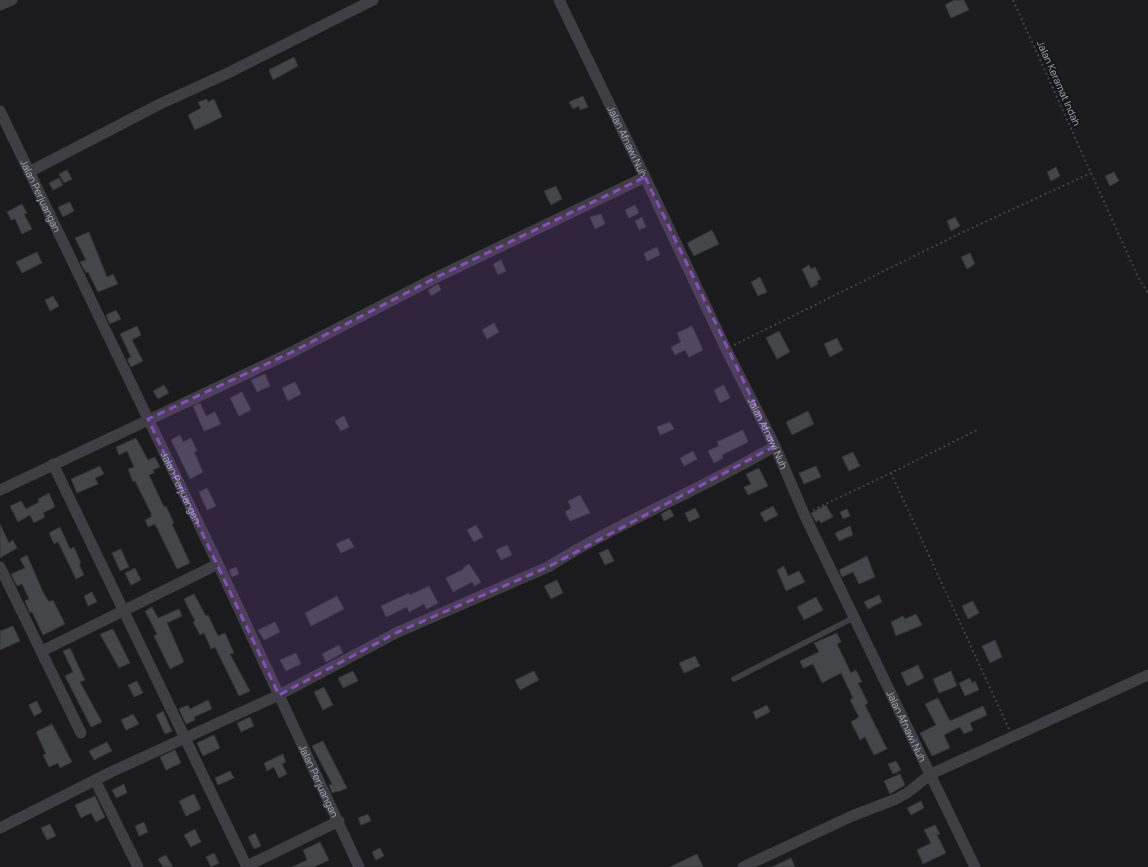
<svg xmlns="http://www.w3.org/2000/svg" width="1148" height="867" viewBox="0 0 1148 867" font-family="Manrope,sans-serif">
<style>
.building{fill:#45464a;stroke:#353539}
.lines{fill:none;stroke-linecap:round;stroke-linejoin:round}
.path{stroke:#414349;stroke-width:2;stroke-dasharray:2 3;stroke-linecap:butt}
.lane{stroke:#3e3e44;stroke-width:5.5}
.street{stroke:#3e3e44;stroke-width:11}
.marked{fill:#884dbe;fill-opacity:0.2;stroke:#884dbe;stroke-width:3;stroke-dasharray:8 5;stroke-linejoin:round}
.labels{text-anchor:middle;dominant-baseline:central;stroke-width:3;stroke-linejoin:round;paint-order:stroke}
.street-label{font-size:10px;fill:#adb1bd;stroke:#161618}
</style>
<rect width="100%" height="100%" fill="#1b1b1d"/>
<path class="building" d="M954 0H964L969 10 951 18 945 5Z
M294 57 298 66 273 80 269 70Z
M583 96 588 107 580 110 579 106 573 109 569 102Z
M207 99 208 102 214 99 222 117 195 130 188 115 201 108 198 102Z
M1056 167 1060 176 1051 181 1047 172Z
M67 170 72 179 64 183 59 174Z
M1114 172 1119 181 1110 186 1105 176Z
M59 178 63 185 53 190 49 183Z
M556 186 562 199 551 205 544 191Z
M70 202 74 211 63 217 58 207Z
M22 204 27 213 24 214 32 229 22 234 15 219 11 220 7 212Z
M635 205 639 213 629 218 625 210Z
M601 214 605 224 595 229 590 217Z
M642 217 646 227 639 230 635 221Z
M955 217 960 226 951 231 947 221Z
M712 230 719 244 694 256 687 243Z
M89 232 107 277 113 274 118 284 98 292 88 272 86 273 80 262 86 260 75 238Z
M657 247 660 255 647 261 644 253Z
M37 252 42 263 22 273 16 262Z
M970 253 975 264 967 269 961 257Z
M501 260 506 271 498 275 493 264Z
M809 265 811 269 815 267 821 279 817 281 818 284 811 288 802 269Z
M760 277 767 292 758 296 751 282Z
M438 284 441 290 431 296 428 290Z
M53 296 59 306 50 311 45 300Z
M116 310 121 319 110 324 106 315Z
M494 323 499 332 487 339 482 330Z
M137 326 141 335 132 340 143 361 131 367 127 359 131 357 120 334Z
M692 326 703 350 689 357 685 350 675 355 671 347 681 342 677 333Z
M779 331 790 352 777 359 766 338Z
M837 338 843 350 830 357 824 344Z
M265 374 270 386 257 392 251 380Z
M295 382 301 394 288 401 282 388Z
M164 385 169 393 158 399 153 391Z
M724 385 730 398 720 403 714 390Z
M242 392 251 410 239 416 230 398Z
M200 403 206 416 215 412 221 424 204 431 193 406Z
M808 411 814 424 792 435 786 422Z
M344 416 349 427 341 431 335 421Z
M670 422 674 429 660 435 657 427Z
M743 430 748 442 722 455 723 458 714 463 708 451 719 446 717 442Z
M180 435 183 442 191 438 197 451 194 452 203 472 190 479 171 440Z
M136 438 148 460 155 457 160 467 153 470 154 473 149 475 164 507 166 506 174 523 172 524 190 563 177 569 155 524 148 527 145 520 151 517V513L135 481 133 482 128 469 134 467 127 451 119 455 116 447Z
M693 451 697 459 684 466 680 458Z
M853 452 860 466 849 471 842 457Z
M100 466 104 474 95 478 98 484 77 493 71 479Z
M816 466 821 477 804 484 799 473Z
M759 468 768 486 748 495 744 487 751 484 746 474Z
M207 488 216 506 207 510 199 492Z
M49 493 55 507 43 513 45 517 34 523 30 515 18 522 10 506 21 501 26 509 39 502 38 499Z
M580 495 590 513 570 521 565 512 571 508 568 501Z
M826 505 833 517 821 523 819 520 816 522 811 513Z
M773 506 778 515 765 522 760 513Z
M695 508 700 517 689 522 685 513Z
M670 509 674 516 664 521 661 514Z
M847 509 850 516 843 519 840 512Z
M0 524 9 543 13 540 17 548 0 558Z
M476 525 483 537 474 542 467 530Z
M850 526 853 535 839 541 835 533Z
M60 527 70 549 74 547 81 563 79 564 84 575 76 579 58 542 54 544 49 533Z
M349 538 354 547 341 553 336 544Z
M507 545 512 555 501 560 496 550Z
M121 549 129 567 120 571 112 553Z
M608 549 614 561 605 565 599 553Z
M27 555 43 592 49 602 53 600 65 624 43 635 32 612 30 613 25 601 29 599 22 584 17 586 11 574 25 568 20 559Z
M867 556 875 577 859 584 853 572 842 577 839 570Z
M469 564 481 582 475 586 472 582 453 592 446 578 464 569 463 568Z
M784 566 788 576 799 571 805 582 786 591 777 570Z
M236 567 239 574 232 577 229 570Z
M135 568 141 580 131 585 125 573Z
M557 580 563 593 551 599 544 586Z
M429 586 438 603 427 609 424 604 409 612 407 607 386 617 381 606 409 593 410 595Z
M92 592 97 602 88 606 84 596Z
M194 594 206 616 208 615 218 636 225 633 234 653 230 654 250 691 239 696 215 647 211 649 204 633 200 635 193 622 195 621 184 599Z
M879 595 882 602 868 609 864 602Z
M337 596 344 609 311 626 305 613Z
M816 597 823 610 804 620 797 607Z
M973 601 979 613 968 619 962 606Z
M152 607 158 618 179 609 182 616 167 623 184 662 170 669 154 636 157 634 145 611Z
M916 614 922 625 896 636 891 622 903 616 905 619Z
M275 622 280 632 264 640 258 630Z
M13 626 20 641 0 650V631Z
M113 629 130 663 119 668 100 634Z
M837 633 841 642 837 644 851 673 856 670 862 682 858 683 868 703 865 705 887 749 874 755 865 737 860 740 851 722 859 717 850 700 853 698 841 673 822 683 813 664 803 668 800 661 819 652 814 643Z
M995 640 1002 657 990 663 982 646Z
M339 645 343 653 326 662 322 654Z
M70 648 85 680 80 682 102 722 91 727 65 676 73 672 63 651Z
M296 653 301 664 286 671 280 660Z
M695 656 700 666 684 673 679 663Z
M918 665 924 678 907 686 901 673Z
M353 671 358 681 343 688 338 678Z
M534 671 539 680 520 690 515 680Z
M951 671 957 686 939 693 933 679Z
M970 678 972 683 975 681 979 690 965 696 959 683Z
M137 681 143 693 134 697 128 685Z
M324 687 333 705 323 710 314 692Z
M938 698 950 721 983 706 987 715 970 723 973 730 964 734 960 727 944 735 950 748 932 756 920 733 936 725 925 704Z
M208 700 212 709 194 717 195 720 186 724 179 709 188 705 190 709Z
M37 701 42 712 34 716 29 705Z
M767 705 770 712 756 719 753 712Z
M163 711 172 731 165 734 156 715Z
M133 714 139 724 126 730 121 720Z
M250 717 254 726 241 732 237 723Z
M52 724 72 762 60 768 58 763 49 767 43 755 46 754 36 732Z
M214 735 220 748 203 756 197 743Z
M323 741 347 788 338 792V791L332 793 329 785 332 784 312 746Z
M107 742 112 751 94 760 89 751Z
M175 750 181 763 166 770 160 757Z
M283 754 286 762 282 764 287 774 279 778 274 767 267 771 264 763Z
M896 761 901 770 893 774 888 764Z
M230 771 234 778 218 785 215 778Z
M900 774 905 785 890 794 884 781Z
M124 784 127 793 116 798 112 790Z
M194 794 201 809 186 816 179 801Z
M95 796 105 817 96 822 91 813 81 818 75 805Z
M921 801 924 808 911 815 907 808Z
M368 814 371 821 361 825 358 818Z
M144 822 148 832 139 836 135 826Z
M50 824 56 836 47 840 41 828Z
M935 825 940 834 937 835 946 853 923 864 917 850 931 843 924 830Z
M195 829 201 842 191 847 184 835Z
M255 833 261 846 254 849 248 837Z
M320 842 329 860 314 867H292L307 860 303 850Z
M380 848 384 856 376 860 372 852Z
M214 853 219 863 211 867 206 857Z
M697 854 703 867H670Z
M166 855 173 867H163L158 859Z
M791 858 795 867H772Z"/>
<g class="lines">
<path class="path" d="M1013 0 1138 277 1148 293
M734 345 959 234 1091 173
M891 473 1009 729
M813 510 891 473 977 430"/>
<path class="lane" d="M734 679 855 617"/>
<g class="street">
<path id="s1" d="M559 0 645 177 726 349 775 446 804 514 975 867"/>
<path d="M0 5 12 0"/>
<path id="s2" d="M0 111 218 564 359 867"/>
<path d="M29 172 160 104 228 73 373 0"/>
<path d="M53 464 247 867"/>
<path d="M0 490 290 353 437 277 645 177"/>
<path d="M0 567 81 733"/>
<path d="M42 651 218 564"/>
<path d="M95 780 138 867"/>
<path d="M0 828 111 772 279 695 398 632 548 567C621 521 701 490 775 446"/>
<path d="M248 867 251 864 339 821"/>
<path d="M743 867 852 816 896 799 907 793 931 774 1148 675"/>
</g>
</g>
<path class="marked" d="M645 177 775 446 548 567 398 632 279 695 148 419 290 353 437 277Z"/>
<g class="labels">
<g class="street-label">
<text transform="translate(1059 83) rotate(66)">Jalan Keramat Indah</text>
<text stroke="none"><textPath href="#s1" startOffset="157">Jalan Afnawi Nuh</textPath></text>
<text stroke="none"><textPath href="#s2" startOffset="94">Jalan Perjuangan</textPath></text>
<text stroke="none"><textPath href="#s1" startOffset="481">Jalan Afnawi Nuh</textPath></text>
<text stroke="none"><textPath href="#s2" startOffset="418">Jalan Perjuangan</textPath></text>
<text stroke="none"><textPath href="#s1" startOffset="805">Jalan Afnawi Nuh</textPath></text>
<text stroke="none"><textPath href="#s2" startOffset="742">Jalan Perjuangan</textPath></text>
</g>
</g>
</svg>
